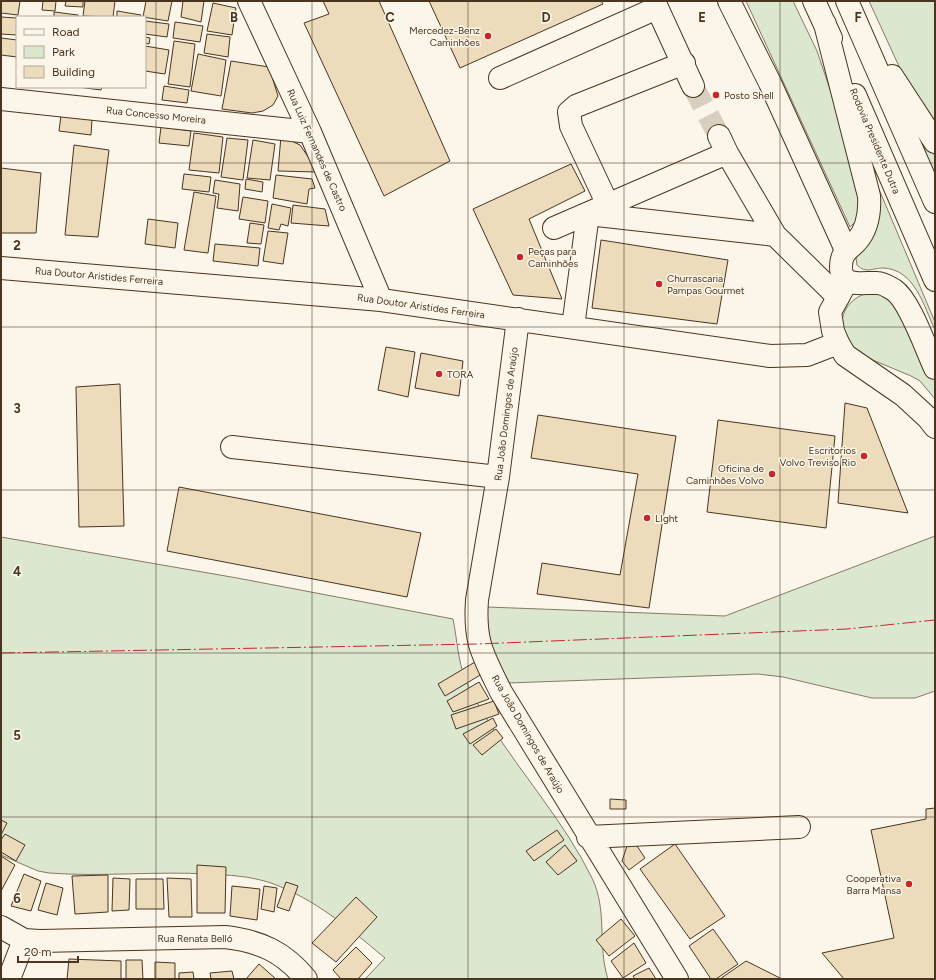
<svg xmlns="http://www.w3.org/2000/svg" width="936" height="980" viewBox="0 0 936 980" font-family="Figtree,sans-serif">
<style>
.green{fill:#dce7d0;stroke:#887966}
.building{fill:#ecdcbc;stroke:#4a3520}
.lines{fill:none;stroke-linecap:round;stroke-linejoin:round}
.minor-tunnel{stroke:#d8cfc1;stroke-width:22;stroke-dasharray:22 11;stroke-linecap:butt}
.minor-casing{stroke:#4a3520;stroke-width:24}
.major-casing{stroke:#4a3520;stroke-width:24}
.highway-casing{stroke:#4a3520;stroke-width:24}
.minor{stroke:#fbf6e9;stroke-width:22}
.major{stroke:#fbf6e9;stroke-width:22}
.highway{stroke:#fbf6e9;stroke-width:22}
.power{stroke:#c62828;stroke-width:1;stroke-dasharray:14 3 2 3;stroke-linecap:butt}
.grid{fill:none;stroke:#4a3520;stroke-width:1;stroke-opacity:0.55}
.poi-dot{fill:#c62828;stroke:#fbf6e9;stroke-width:1.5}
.labels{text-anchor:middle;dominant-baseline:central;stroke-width:3;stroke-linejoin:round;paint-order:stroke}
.poi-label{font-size:10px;fill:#4a3520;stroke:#fbf6e9;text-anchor:start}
.street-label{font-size:10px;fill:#4a3520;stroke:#fbf6e9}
.grid-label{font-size:13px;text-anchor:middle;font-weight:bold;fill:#4a3520;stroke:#fbf6e9;stroke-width:3;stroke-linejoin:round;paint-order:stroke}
</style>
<rect width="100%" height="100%" fill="#fbf6e9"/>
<path class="green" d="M746 1H793L817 51 840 119 860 203 856 221 850 227Z
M869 1H935V124L903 75Z
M901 102 935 156V182Z
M873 175 935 322V330C924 307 915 269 883 268 873 268 866 274 857 265L856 258Z
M873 292 895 300 935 377V399L920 381 911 376 868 358 847 343C846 338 842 330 842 324 842 306 857 294 873 292Z
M935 536V691L915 698H872L783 677 758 674 508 683C492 654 488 640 487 607L725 616Z
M1 537 237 578 453 619C457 639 458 660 465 679 472 695 481 709 490 724 523 776 565 823 592 878 608 911 597 945 608 979H365L385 958C349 928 315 899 271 883 250 876 229 875 208 874 155 871 102 877 49 873L38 871 1 855Z"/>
<path class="building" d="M1 1H20L18 15 1 13Z
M43 1H56L55 11 42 10Z
M66 1H83V7L65 6Z
M85 1H115L113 17 83 16Z
M146 1H172L168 21 143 17Z
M183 1H204L201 22 181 17Z
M323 1H379L450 161 384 196 304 23 329 14Z
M429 1H601L603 4 460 68Z
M213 3 236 8 232 35 207 31Z
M117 11 141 15 140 17H117Z
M54 12 78 15V17H54Z
M1 17 17 18V35L1 34Z
M145 21 169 24 167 37 145 34Z
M175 22 203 26 200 42 173 38Z
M207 34 230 37 228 57 204 53Z
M145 37 150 38 149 44 145 43Z
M1 38 17 40V57L1 55Z
M174 41 195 44 190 87 168 84Z
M145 46 169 50 165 74 145 71Z
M198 54 226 60 221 96 191 91Z
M231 61 269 67 278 96 273 105 263 111 252 113 222 109Z
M164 86 189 90 187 103 162 100Z
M78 87H102L101 90Z
M61 115 92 119 91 135 59 131Z
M161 127 191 131 189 146 159 143Z
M194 133 223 137 219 173 189 170Z
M281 136 300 145 309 158 316 172 278 171Z
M227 138 248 140 243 180 221 177Z
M253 140 275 144 270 180 247 178Z
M74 145 109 150 98 237 65 235Z
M571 164 585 191 529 219 562 299 513 295 473 209Z
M1 168 41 173 36 233H1Z
M184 174 211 177 209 192 182 189Z
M276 175 312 179 315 188 309 189 307 204 273 198Z
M246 179 263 182 262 192 245 189Z
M215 180 240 184 238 211 217 208 219 194 213 193Z
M194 192 216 196 208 253 184 250Z
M243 197 268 201 265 223 239 219Z
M272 204 291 208 288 226 281 224 279 230 268 228Z
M293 205 325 209 329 226 291 223Z
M148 219 178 223 175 248 145 244Z
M250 223 264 225 261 244 247 243Z
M268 231 288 233 283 264 263 261Z
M601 240 728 260 717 324 592 308Z
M215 244 260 248 258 266 213 261Z
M386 347 415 352 408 397 378 390Z
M421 353 463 361 459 396 415 388Z
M120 384 124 526 79 527 76 387Z
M845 403 867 408 908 513 838 503Z
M538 415 676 436 649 608 537 594 542 563 620 575 638 474 531 458Z
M718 420 835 436 826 528 707 512Z
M179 487 421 533 407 597 167 551Z
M475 662 482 674 445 696 438 684Z
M479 682 489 699 453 712 447 701Z
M494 701 499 714 456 729 451 715Z
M493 718 497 726 470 744 463 734Z
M496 729 503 738 482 755 473 745Z
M610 799 626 800V809H610Z
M935 808V979H844L822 953 894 938 871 830 926 819V809Z
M1 820 7 823 1 835Z
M557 830 564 840 534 861 526 851Z
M5 834 25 845 16 861 1 852V840Z
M633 840 645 858 629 870 622 861 628 843Z
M675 844 725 916 690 939 640 869Z
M565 845 577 861 558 875 546 862Z
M1 856 15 865 1 891Z
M197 865 226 867 225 913H197Z
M24 874 41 881 31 911 11 906Z
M108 875V912L75 914 72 876Z
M113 878 130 879 129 910 112 911Z
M167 878 191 879 192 917H169Z
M136 879H163L164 909H136Z
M286 882 298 886 289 911 277 907Z
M46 883 63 888 57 915 38 910Z
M232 886 260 889 257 920 230 916Z
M264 886 277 888 274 912 261 909Z
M356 897 377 917 336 962 312 943Z
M621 919 635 936 609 956 596 940Z
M713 929 738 964 716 979H711L689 946Z
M634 943 646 963 623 978 611 961Z
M356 947 372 963 358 979H341L333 970Z
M69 959 121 961V979H67Z
M126 960H142L143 979H126Z
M746 961 782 979H720Z
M155 962 175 963V979H155Z
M259 964 276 979H246Z
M649 968 656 979H635L633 976Z
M232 971 234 979H211L210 973Z
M193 972 194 979H179V973Z"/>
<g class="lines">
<path class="minor-tunnel" d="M693 86 719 136"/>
<defs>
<path id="minor" d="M249 1 310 132 381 300
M654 1 693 86
M729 1 770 83 846 250
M500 78 657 8
M1 99 310 132
M727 153 775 235
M608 205 571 126 569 112 576 106 684 63
M554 228 727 153 719 136
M1 268 381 300 770 356 807 355 838 343
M518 319 498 477 477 600C474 643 483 655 501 692L677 979
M573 327 588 214 775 235 838 297
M232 447 498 477
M588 837 799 827
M1 927 24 940 40 941 225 937C260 941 284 952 306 979
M9 979 24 940"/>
<path id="major" d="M847 281 830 312 833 331 838 343 845 355 903 395 928 418 935 427"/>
<path id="highway" d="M814 1 831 38
M847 1 935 202
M825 24 869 196C870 212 867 230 856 242 847 251 841 253 841 267 841 289 864 282 877 283 883 283 889 287 894 290 910 301 926 349 935 368
M892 76 935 142
M855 95 935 280"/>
</defs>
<use href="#minor" class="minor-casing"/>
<use href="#major" class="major-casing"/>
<use href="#highway" class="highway-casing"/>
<use href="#minor" class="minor"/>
<use href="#major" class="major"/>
<use href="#highway" class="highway"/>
<path class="power" d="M1 653 478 644 847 629 935 620"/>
</g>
<path class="grid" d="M156 1V979M312 1V979M468 1V979M624 1V979M780 1V979M1 163H935M1 327H935M1 490H935M1 653H935M1 817H935"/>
<g class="poi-dot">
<circle cx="488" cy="36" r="4"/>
<circle cx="716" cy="95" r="4"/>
<circle cx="520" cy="257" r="4"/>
<circle cx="659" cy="284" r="4"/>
<circle cx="439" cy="374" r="4"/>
<circle cx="864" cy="456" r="4"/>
<circle cx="772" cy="474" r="4"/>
<circle cx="647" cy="518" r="4"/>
<circle cx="909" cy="884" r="4"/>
</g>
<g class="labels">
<g class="poi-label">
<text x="480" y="30" text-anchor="end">Mercedez-Benz<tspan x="480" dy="12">Caminhões</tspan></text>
<text x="724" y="95">Posto Shell</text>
<text x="528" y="251">Peças para<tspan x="528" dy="12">Caminhões</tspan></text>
<text x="667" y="278">Churrascaria<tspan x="667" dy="12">Pampas Gourmet</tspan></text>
<text x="447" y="374">TORA</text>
<text x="856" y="450" text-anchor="end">Escritorios<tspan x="856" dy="12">Volvo Treviso Rio</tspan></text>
<text x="764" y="468" text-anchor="end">Oficina de<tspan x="764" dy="12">Caminhões Volvo</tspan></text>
<text x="655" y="518">LIght</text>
<text x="901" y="878" text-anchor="end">Cooperativa<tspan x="901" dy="12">Barra Mansa</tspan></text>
</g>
<g class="street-label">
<text transform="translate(156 115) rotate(6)">Rua Concesso Moreira</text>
<text transform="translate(875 141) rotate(67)">Rodovia Presidente Dutra</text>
<text transform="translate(317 150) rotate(66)">Rua Luiz Fernandes de Castro</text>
<text transform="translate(99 276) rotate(5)">Rua Doutor Aristides Ferreira</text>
<text transform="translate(421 306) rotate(8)">Rua Doutor Aristides Ferreira</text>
<text transform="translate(506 414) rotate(-83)">Rua João Domingos de Araújo</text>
<text transform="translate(528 734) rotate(60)">Rua João Domingos de Araújo</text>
<text x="195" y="938">Rua Renata Belló</text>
</g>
</g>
<g class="grid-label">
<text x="234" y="22">B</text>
<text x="390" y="22">C</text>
<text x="546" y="22">D</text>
<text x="702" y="22">E</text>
<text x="858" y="22">F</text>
<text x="17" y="250">2</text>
<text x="17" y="413">3</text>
<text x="17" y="576">4</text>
<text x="17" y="740">5</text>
<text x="17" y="903">6</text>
</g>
<rect width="936" height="980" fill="none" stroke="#4a3520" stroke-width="4"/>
<rect x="16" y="16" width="130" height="72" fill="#fbf6e9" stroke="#b4a999"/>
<rect x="24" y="29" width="20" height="6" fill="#fbf6e9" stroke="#b4a999"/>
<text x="52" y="36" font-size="12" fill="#4a3520">Road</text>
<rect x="24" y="46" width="20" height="12" fill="#dce7d0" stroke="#b4a999"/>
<text x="52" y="56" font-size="12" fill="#4a3520">Park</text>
<rect x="24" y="66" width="20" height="12" fill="#ecdcbc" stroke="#b4a999"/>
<text x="52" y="76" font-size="12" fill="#4a3520">Building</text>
<path d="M18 956v6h60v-6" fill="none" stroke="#4a3520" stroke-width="2"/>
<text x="24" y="956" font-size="12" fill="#4a3520" stroke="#fbf6e9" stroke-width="3" paint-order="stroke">20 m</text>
</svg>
